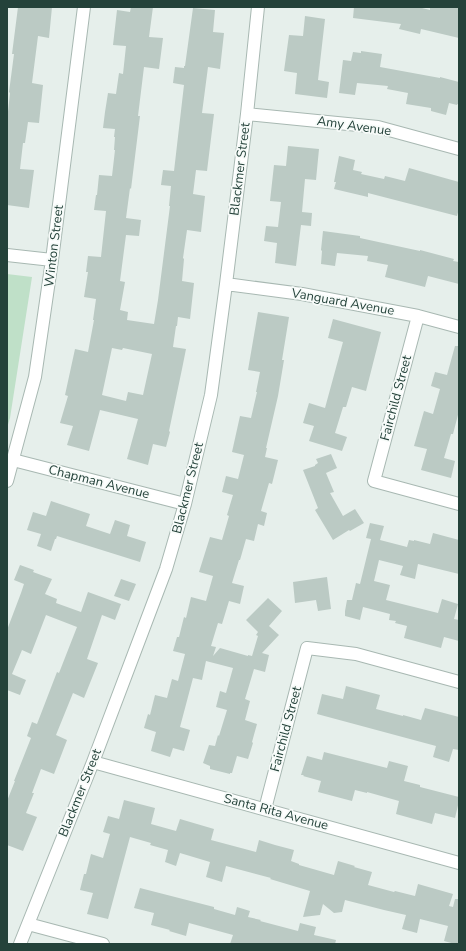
<svg xmlns="http://www.w3.org/2000/svg" width="466" height="951" viewBox="0 0 466 951" font-family="'Nunito Sans',sans-serif">
<style>
.green{fill:#bfe0c8}
.building{fill:#bbcac4;fill-rule:evenodd}
.lines{fill:none;stroke-linecap:round;stroke-linejoin:round}
.minor-casing{stroke:#a8b8b2;stroke-width:14}
.minor{stroke:#fff;stroke-width:12}
.labels{text-anchor:middle;dominant-baseline:central;stroke-width:3.5;stroke-linejoin:round;paint-order:stroke}
.street-label{font-size:13px;fill:#24423a;stroke:#f7fbf9}
</style>
<rect width="100%" height="100%" fill="#e6efeb"/>
<path class="green" d="M7 274 32 277 10 418 7 428Z"/>
<path class="building" d="M18 7H52L49 38 38 36 32 83 43 85 39 123 28 122 25 143H23L20 169 34 170 29 208 7 205V121L10 93 9 92 14 54H12Z
M131 7H153L149 37 163 38 159 69 144 67 138 116H140L131 189 130 188 126 218 141 220 139 236 126 235 120 281 125 282 120 310 128 312 127 320 154 324 158 300 170 206H169L171 186 161 185 163 170 174 171 184 85 173 83 175 67 184 68V66H185L193 8 215 10 213 32 224 33 220 69 208 67 202 113 214 114 207 171 196 170 193 194 205 196 201 232 187 230 183 258 184 259 182 281 194 283 190 319 178 317 177 326H176L173 347 186 349 182 369 169 431 170 432 166 447 153 444 148 465 127 459 138 419 100 410 89 451 67 445 73 426 60 423 68 396 65 395 75 349 88 352 94 320H93L96 299 84 297 88 272H86L88 256 101 257 106 211 94 210 96 195H97L99 175 112 176 115 150H114L115 137H114L115 129 103 128 105 112 108 93 116 94 119 73 123 74 126 46 113 45 117 10 130 12ZM112 348 122 350 123 348 152 354 143 395 128 392 126 401 102 395Z
M354 7H418L430 10V7H459V38L421 29 420 34 399 29 401 24 353 18Z
M305 16 325 19 318 80 329 82 327 98 295 94 297 73 284 71 289 35 303 36Z
M361 51 382 54 380 67 440 78V77L459 82V105L457 104V105L449 103 446 115 431 111V108L406 104 408 93 387 89 388 86 357 83 355 95 339 93 343 60 351 61 353 52 361 53Z
M288 146 319 149 316 180 305 179 302 212 312 213 311 226 301 225 296 266 275 263 277 243 264 241 266 226 278 227 281 202 270 201 274 165 286 166Z
M339 156 355 160 353 170 362 172 361 174 384 179 385 176 405 181 409 168 459 182V209L457 216 368 193V197L334 189 336 182H334Z
M323 231 360 236V238L420 251V250L454 259 453 261 459 262V284L428 276 425 287 385 277 388 265 367 261 368 256 337 253 335 266 321 264 322 251 321 250Z
M258 312 289 317 282 360H284L278 396 266 448H267L265 457 278 460 272 484 269 483 261 511 267 513 264 526 258 524 254 541 246 539 240 560H239L232 583 244 586 240 604 229 601 222 624 218 623 211 646 216 647 213 656 220 648 248 656V655L252 656 258 636 256 635 258 632 246 620 268 598 282 611 269 626 279 635 262 653 269 655 265 672 254 669 245 699 250 701 245 720 257 724 252 742 253 743 248 759 237 756 232 773H230V774L210 769V766L203 763 209 745 215 746 218 735 219 736 227 710 216 707 220 691 226 693 233 668 206 661 202 680 193 678 180 727 190 730 184 751 173 748 170 757 151 751 156 732 144 728 148 714 150 715 155 695 167 698 172 679 178 681 185 654 173 651 177 637H179L184 617 186 618 191 597 206 601 213 576 199 572 210 537 222 540 229 516 227 515 233 495 222 492 226 476 238 479 244 455 232 452 240 416 251 418 257 392H256L260 372 248 370Z
M333 319 381 332 366 391 352 387 346 407H343L335 433 347 437 342 451 309 441 314 426 303 423 309 403 325 408 343 342 328 338Z
M455 346H459V411L453 434H451L444 458 455 461 451 478 421 470 427 449 414 446 424 411 433 414 440 389 431 386 435 372 447 375Z
M331 454 337 468 326 473 334 492 330 493 343 516 355 509 364 523 350 531 349 530 333 540 315 510 318 508 303 470 315 466V465L318 463 316 459Z
M51 501 90 514 86 526 110 534 115 520 130 525 127 536 146 542 140 562 57 536 56 539H55L51 551 37 546 41 534 27 530 33 512 46 516Z
M370 523 384 526 380 540 407 547 409 540 414 541V540L430 544 433 533 459 540V574L418 564 415 579 400 575 403 566 379 560 374 581 390 585 386 600 438 613 442 599 458 604 454 619 459 620V641L444 637 441 648 404 638 407 626 395 623 396 621 389 620 390 614 363 607 360 620 345 616V611L347 600H352L356 583 360 584 371 539 366 538Z
M20 565 34 570 33 572 52 579 45 594 57 599 56 603 81 612 88 592 121 604 115 620 102 615 87 659 98 663 84 698 73 693 56 735 67 740 54 774 41 769 32 793H34L26 813 37 817 23 851 7 845V801L15 781H14L31 738 27 736 32 722 37 724 57 672 59 673 77 627 46 615 31 654 22 650 12 674 26 680 20 695 7 690V630L21 593 24 584 14 580Z
M327 577 331 609 318 611 316 600 295 603 293 582Z
M121 579 136 584 129 601 114 596Z
M346 686 380 695 376 709 403 716V715L421 720 425 708 459 717V750L453 749 449 762 433 757 436 746 317 714 322 694 343 699Z
M324 752 387 768 389 761 408 766 404 781 420 785V787L459 797V801L455 818 435 813 432 824 396 814 399 801 367 792V793L355 790 352 801 318 792 321 781 303 776 304 775H301L307 756 322 760Z
M124 800 155 808 151 824 176 831 180 819 214 829 211 840 256 852 259 840 275 845 294 850 291 861 299 864V865L334 875 338 861 355 866 354 867 372 872 368 885 394 892 395 891 415 896 418 884 453 894 449 906 453 907 455 899H459V944H455L444 941 448 926 420 919 417 933 402 929 406 915 384 910 345 900 342 912 334 913 323 904 320 915 303 917 310 891 270 879 271 878 226 866 222 882 206 877 210 862 180 853 176 866 165 862 168 850 150 845 151 843 130 837 108 919 87 914 93 893 80 890 84 874H86L91 854 103 858 110 834 103 832 108 816 119 819Z
M140 888 214 907V909L235 915 237 907 250 911 248 917 261 920 260 921 298 931 300 923 316 927 314 935 336 940 335 944H230L233 935 189 923 186 936 169 931 170 930 151 925 154 913 134 908Z"/>
<g class="lines">
<defs>
<path id="minor" d="M247 114 378 127 459 149
M7 255 52 260
M226 284 302 294 418 316 459 327
M418 316 374 481 459 504
M13 460 185 504
M7 481 35 377 52 260 84 7
M93 762 459 863
M265 809 307 648 356 654 459 682
M28 924 103 944
M20 944 93 762 166 569 185 504 211 395 226 284 247 114 258 7"/>
</defs>
<use href="#minor" class="minor-casing"/>
<use href="#minor" class="minor"/>
</g>
<g class="labels">
<g class="street-label">
<text transform="translate(354 126) rotate(8)">Amy Avenue</text>
<text transform="translate(240 169) rotate(-83)">Blackmer Street</text>
<text transform="translate(54 246) rotate(-83)">Winton Street</text>
<text transform="translate(343 302) rotate(10)">Vanguard Avenue</text>
<text transform="translate(396 398) rotate(-75)">Fairchild Street</text>
<text transform="translate(99 482) rotate(14)">Chapman Avenue</text>
<text transform="translate(188 488) rotate(-76)">Blackmer Street</text>
<text transform="translate(286 729) rotate(-75)">Fairchild Street</text>
<text transform="translate(80 793) rotate(-68)">Blackmer Street</text>
<text transform="translate(276 812) rotate(15)">Santa Rita Avenue</text>
</g>
</g>
<rect width="466" height="951" fill="none" stroke="#24423a" stroke-width="16"/>
</svg>
